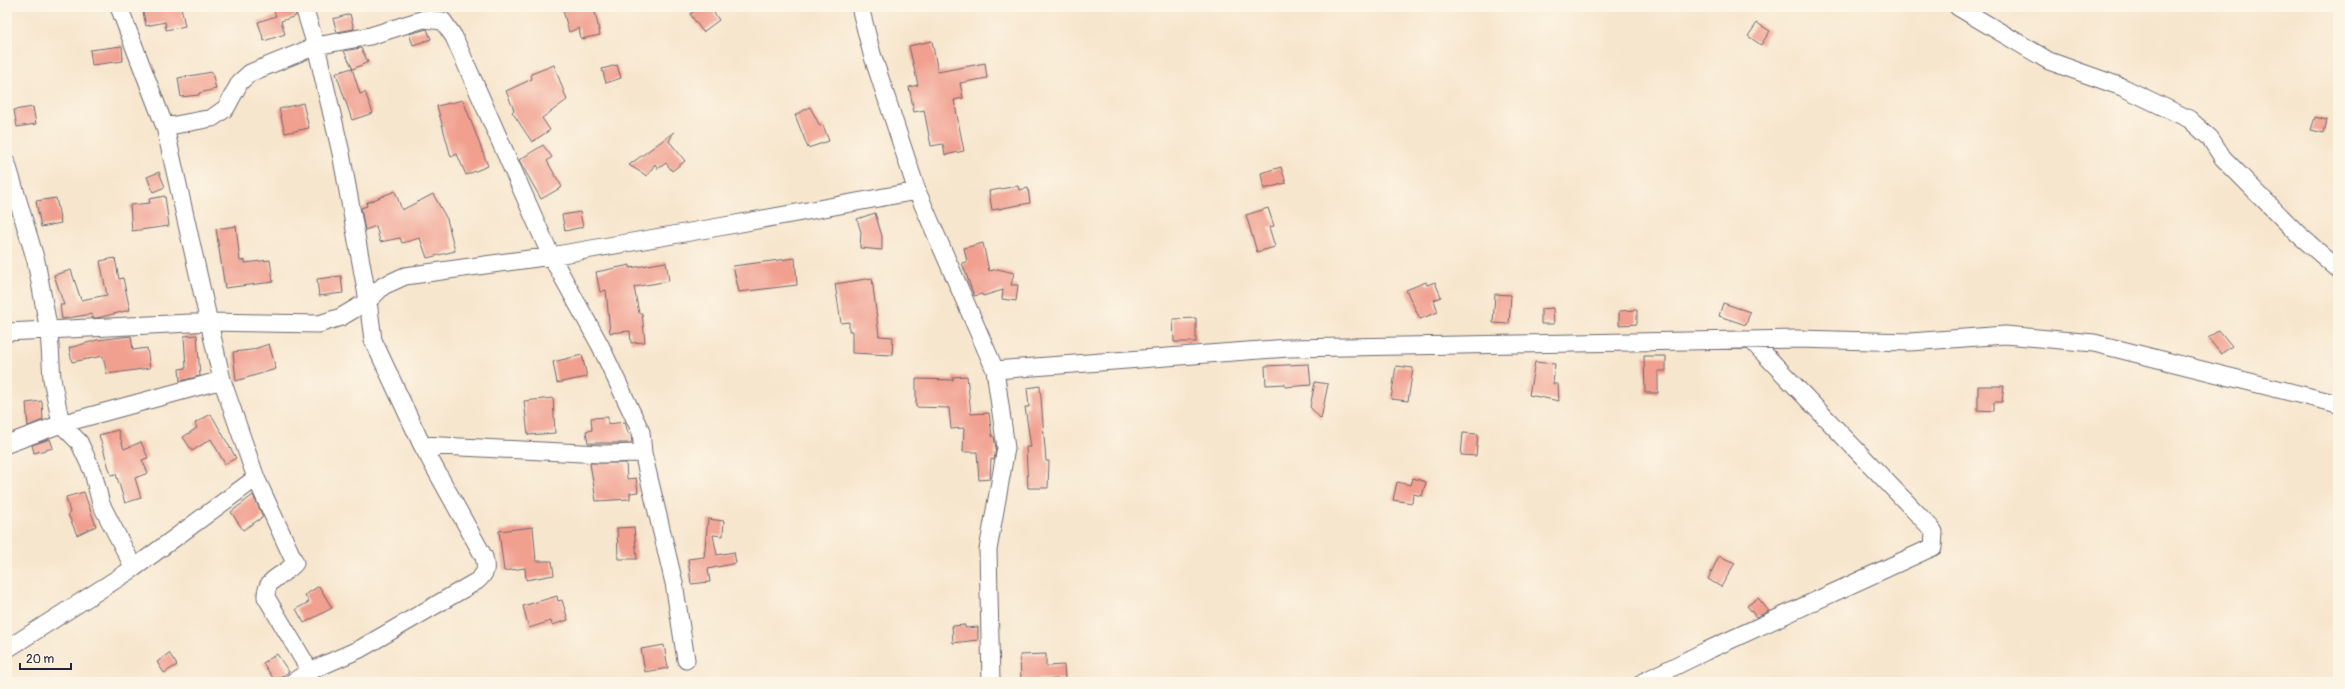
<svg xmlns="http://www.w3.org/2000/svg" width="2345" height="689" viewBox="0 0 2345 689" font-family="Pangolin,sans-serif">
<style>
.building{fill:#f19f8f}
.lines{fill:none;stroke-linecap:round;stroke-linejoin:round}
.street-casing{stroke:#6d676e;stroke-width:19}
.street{stroke:#fff;stroke-width:17}
</style>
<rect width="100%" height="100%" fill="#fcf5e5"/>
<filter id="ink" filterUnits="userSpaceOnUse"><feTurbulence type="fractalNoise" baseFrequency=".025" numOctaves="2"/><feDisplacementMap in="SourceGraphic" scale="8" xChannelSelector="R" yChannelSelector="G"/><feConvolveMatrix kernelMatrix="1 2 1 2 8 2 1 2 1" color-interpolation-filters="sRGB"/></filter>
<filter id="wash" filterUnits="userSpaceOnUse"><feTurbulence type="fractalNoise" baseFrequency=".012" numOctaves="4" result="noise"/><feDisplacementMap in="SourceGraphic" scale="16" xChannelSelector="R" yChannelSelector="G"/><feGaussianBlur stdDeviation="0.9" result="paint"/><feColorMatrix in="noise" values="0 0 0 0 0 0 0 0 0 0 0 0 0 0 0 0 0 1.4 0 .05"/><feComposite in="paint" operator="in"/></filter>
<g filter="url(#wash)">
<rect width="100%" height="100%" fill="#f7e6ce"/>
<g id="blocks">
<path class="building" d="M142 7H181L185 26 166 30 165 22 146 26Z
M272 7H294L296 16 281 21 285 34 264 41 258 22 276 16Z
M562 7H594L600 35 581 39 579 28 569 32Z
M699 7H710L719 20 703 32 690 14Z
M350 14 354 29 337 32 333 19Z
M1757 23 1770 31 1761 45 1748 36Z
M427 29 431 39 413 45 409 34Z
M932 41 938 72 985 63 987 78 960 83 963 98 954 100 964 151 945 155 943 144 931 146 924 110 914 112 909 87 918 85 909 46Z
M122 46 123 61 92 65 90 50Z
M361 48 368 62 353 69 344 51Z
M554 65 567 100 542 118 550 130 532 142 512 112 514 110 506 91 532 79 531 74Z
M617 65 621 78 606 83 602 69Z
M352 68 360 94 365 92 373 113 352 120 336 73Z
M212 72 216 89 199 93V95L181 97 178 78Z
M463 100 488 166 466 175 457 154 451 157 437 106Z
M303 103 309 128 285 133 279 109Z
M33 107 36 124 17 127 14 110Z
M810 107 820 126 823 125 829 141 808 148 795 115Z
M2315 117 2327 120 2324 133 2311 130Z
M674 132 669 141 685 161 672 171 666 163 658 169 655 164 647 176 629 165Z
M543 145 552 157 547 161 562 187 541 199 519 160Z
M1281 167 1286 183 1264 189 1261 173Z
M159 172 165 187 153 192 147 177Z
M1018 186 1019 190 1028 188 1030 203 992 210 989 191Z
M395 191 402 210 433 194 447 219 455 251 427 258 420 238 402 243 400 238 380 242 376 226 365 230 361 208 367 206 366 203Z
M165 196 169 226 132 231 130 205 150 203 149 199Z
M56 198 61 223 41 227 36 201Z
M1268 208 1274 226 1269 227 1275 247 1257 252 1246 215Z
M580 212 583 227 565 231 562 215Z
M875 213 882 236V250L860 248 861 232 857 219Z
M236 226 240 261 245 260V263L270 260 273 282 225 288 216 229Z
M983 243 989 271 998 269 1014 273 1011 285H1018L1016 301 1002 299 1003 290 983 296 982 294 974 296 962 263 967 262 964 248Z
M115 258 119 279 123 278 130 310 97 318H92V314L62 319 60 305H64L54 275 71 270 81 300 107 295 100 261Z
M795 258 797 285 739 292 733 266Z
M666 262 669 281 634 287 639 313H642L645 342 631 343 630 331 610 333 606 290 600 292 596 272 630 265V268Z
M341 276 343 293 319 296 317 279Z
M872 278 879 336 893 337 892 355 852 353V331H849V322L841 323 835 284Z
M1426 282 1427 285 1435 282 1441 297 1434 300 1438 312 1420 319 1406 290Z
M1495 294 1511 295 1509 324 1493 323Z
M1723 303 1750 312 1746 325 1719 316Z
M1553 308 1554 324H1541V309Z
M1637 310V324L1619 325V311Z
M1196 318V342H1174L1173 319Z
M2219 330 2232 346 2221 354 2208 338Z
M197 335 200 376 180 381 179 369 186 368 184 336Z
M131 336 133 350 147 348 150 368 107 374 103 356 72 362 69 348 97 340Z
M269 344 276 369 236 381 233 352 251 350Z
M582 355 587 377 557 383 553 362Z
M1644 356H1666V371H1658V393H1645Z
M1535 362 1555 364 1553 384H1558L1559 401 1529 395Z
M1309 364 1311 385 1285 387V384L1266 385 1265 366Z
M1396 366 1413 368 1408 401 1391 399Z
M967 376 971 414 989 413 992 436 994 437 996 448 994 460 991 459 990 479 979 480 977 452H963L964 428 951 429 949 408 916 407V379L953 380V377Z
M1315 382 1328 384 1321 419 1310 407Z
M1040 386 1046 461H1049L1048 488H1028L1026 447H1031L1025 407H1029L1027 388Z
M1978 386H2004L2002 402H1994V411L1978 410Z
M553 398 555 433 528 435 524 401Z
M42 401 43 420 28 426 26 403Z
M211 414 236 458 225 464 211 439 192 451 183 437 197 428 195 423Z
M608 417V424L625 422 628 433 631 435 632 443H588L586 431 592 430 591 418Z
M118 430 124 449 141 442 148 458 142 460 148 473 135 478 141 498 125 503 116 474 111 475 99 435Z
M1463 433 1478 434 1476 456 1461 455Z
M50 439 53 448 34 453 32 445Z
M590 463H626L627 479 636 478 638 492 630 493V499L596 501Z
M1413 478 1426 482 1422 496 1413 494 1412 503 1393 500 1397 482 1411 485Z
M84 492 96 526 77 535 68 514 70 513 66 497Z
M253 495 263 517 243 530 231 512Z
M708 519 724 521 723 536 713 535 717 555 734 552 736 563 708 569 710 582 691 584 688 559 704 557Z
M533 527 536 561H552L554 575 526 580 525 568 504 571 499 531Z
M634 527 637 559H618L617 528Z
M1719 556 1735 563 1721 587 1708 579Z
M319 586 332 608 304 623 296 609 309 602 305 595Z
M557 596 558 601 562 600 568 620 552 625 551 621 529 628 523 606Z
M1758 598 1769 611 1756 617 1747 606Z
M965 625V628L978 627V640L953 643 952 626Z
M664 645 668 668 645 672 641 649Z
M169 653 177 665 164 673 157 662Z
M277 654 289 672 275 681 263 663Z
M1046 654V666L1064 665 1065 679 1021 680 1020 655Z"/>
</g>
</g>
<g filter="url(#ink)">
<use href="#blocks" fill-opacity="0" stroke="#6d676e" stroke-width="1"/>
<g class="lines">
<defs>
<path id="street" d="M119 7 165 127 222 380 256 478 295 563C285 576 265 577 266 597L310 671 293 682
M304 7 316 46 341 153 368 301 373 340 422 445 484 557C487 569 486 573 477 581L360 649 310 671
M860 7 872 54 917 191 995 370 1006 448 988 550 991 682
M1958 7 2049 61 2122 87 2189 119 2210 138 2223 158 2298 234 2338 269
M165 127 212 118 226 108 240 82 250 73 316 46 370 36 424 19 443 21 454 37 551 256 600 345 641 432 643 453 601 454 422 445
M7 164 36 261 49 331 52 379 61 424 79 442 93 472 101 504 134 568
M7 332 211 322 319 324 341 317 368 301 383 286 405 276 551 256 719 227 917 191
M995 370 1288 348 1798 339 1910 342 2005 335 2094 343 2338 404
M7 444 61 424 222 380
M643 453 674 583 686 660
M7 649 134 568 256 478
M1643 682 1706 651 1933 547 1934 532 1931 528 1751 340"/>
</defs>
<use href="#street" class="street-casing"/>
<use href="#street" class="street"/>
</g>
</g>
<rect width="2345" height="689" fill="none" stroke="#fcf5e5" stroke-width="24"/>
<path d="M20 663v6h51v-6" fill="none" stroke="#22223b" stroke-width="2"/>
<text x="26" y="663" font-size="12" fill="#22223b" stroke="#fcf5e5" stroke-width="3" paint-order="stroke">20 m</text>
</svg>
